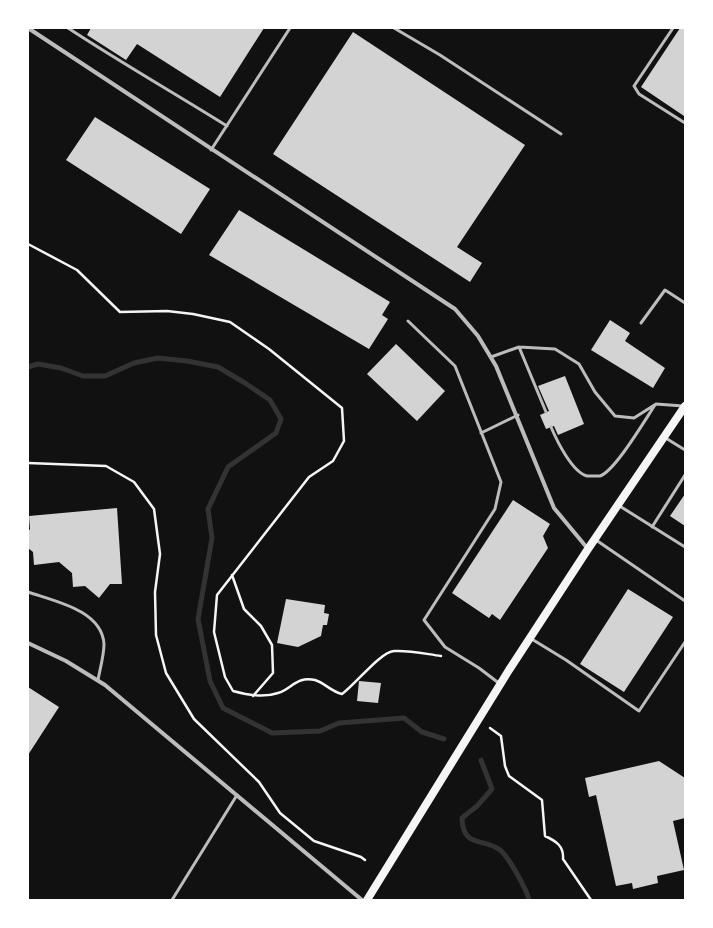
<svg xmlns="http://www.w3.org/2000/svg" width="713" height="928" viewBox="0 0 713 928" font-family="'DejaVu Sans',sans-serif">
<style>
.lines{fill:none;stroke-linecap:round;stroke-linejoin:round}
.stream{stroke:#333;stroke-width:5}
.building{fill:#d3d3d3}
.path{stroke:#f5f5f5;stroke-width:2.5}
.service{stroke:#bcbcbc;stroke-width:3}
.minor{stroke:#bcbcbc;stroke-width:4}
.secondary{stroke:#f5f5f5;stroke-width:8}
</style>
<rect width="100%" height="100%" fill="#111"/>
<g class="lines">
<path class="stream" d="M28 367 38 364 61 368 83 376H105L134 363 158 358 187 361 218 367 245 383 270 400 281 419 276 433 228 467 208 509 212 538 198 619 210 681 223 708 272 733 320 731 339 723 404 718 422 732 444 739
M481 760 492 789 477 806 462 818C463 849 483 837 500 850 508 856 527 890 529 900"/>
</g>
<path class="building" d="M91 28H264L220 97 137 44 126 60 87 35Z
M680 28H685L684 116 641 87Z
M353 32 525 145 457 247 482 263 470 282 273 154Z
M95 117 210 189 181 234 66 160Z
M239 210 390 302 382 315 388 319 369 349 209 255Z
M610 320 630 333 625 341 665 368 653 388 591 350Z
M396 344 445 391 417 421 367 374Z
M565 376 584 424 558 435 554 426 546 429 540 415 549 411 538 386Z
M685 494V526L670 516Z
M513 500 550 524 543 536 548 548 500 620 492 614 489 618 452 593Z
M117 508 122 584H110L99 598 85 586 73 587 72 573 59 562 34 565 33 552 28 548V532L30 529 29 516Z
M628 589 673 617 624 692 580 664Z
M286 599 325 605 324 613 329 614 327 625H323L321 636 298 647 277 643Z
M359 681 381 683 378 703 357 701Z
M28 687 59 707 28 755Z
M659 761 685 778V818L673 821 684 870 657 876 658 883 633 889 632 883 616 886 596 795 589 797 585 778Z"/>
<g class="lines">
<path class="path" d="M28 244 77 270 120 312 167 311 193 314 230 322 269 349 342 408 344 441 333 461 309 477 217 595 214 632 225 677 233 691C248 695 263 698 278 693 292 689 296 676 315 680 325 683 330 691 342 694 355 685 380 652 394 651 409 650 426 654 441 656
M28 463 106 466 134 482 154 509 160 554 155 592 156 635 166 673 194 719 259 782 280 813 314 841 361 857 365 860
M232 575 244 609 261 626 272 645 273 673 253 696
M490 728 501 736 505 766 509 776 542 800 545 836C556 841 564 846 563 859L591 900"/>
<path class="service" d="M68 28C120 62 174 93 227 126
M394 28 440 55 561 134
M673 28 634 86 639 94 685 123
M211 150 290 28
M408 321 455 366 501 482 495 509 424 620 445 647 479 668 500 684
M641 323 665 290 685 303
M519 347 546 412
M491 357 519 347 555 349 579 364 595 392 615 416 634 418 656 404 683 406
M551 427C557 441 572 472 587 476 590 476 597 476 600 476 615 471 645 420 655 405
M481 433 518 415
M664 437 685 450
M618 505 685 547
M652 527 685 475
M596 540 685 601
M28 592C54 601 102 610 104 644 104 655 100 669 98 680
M530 638 566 660 639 711 685 642
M172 900 237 795"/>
<path class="minor" d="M28 28 455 309 478 336 496 366 554 508 588 549
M28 643 66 661 105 685 362 900"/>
<path class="secondary" d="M367 900 509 670 588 549 685 406"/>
</g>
<rect width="713" height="928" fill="none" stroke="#ffffff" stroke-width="58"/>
</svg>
